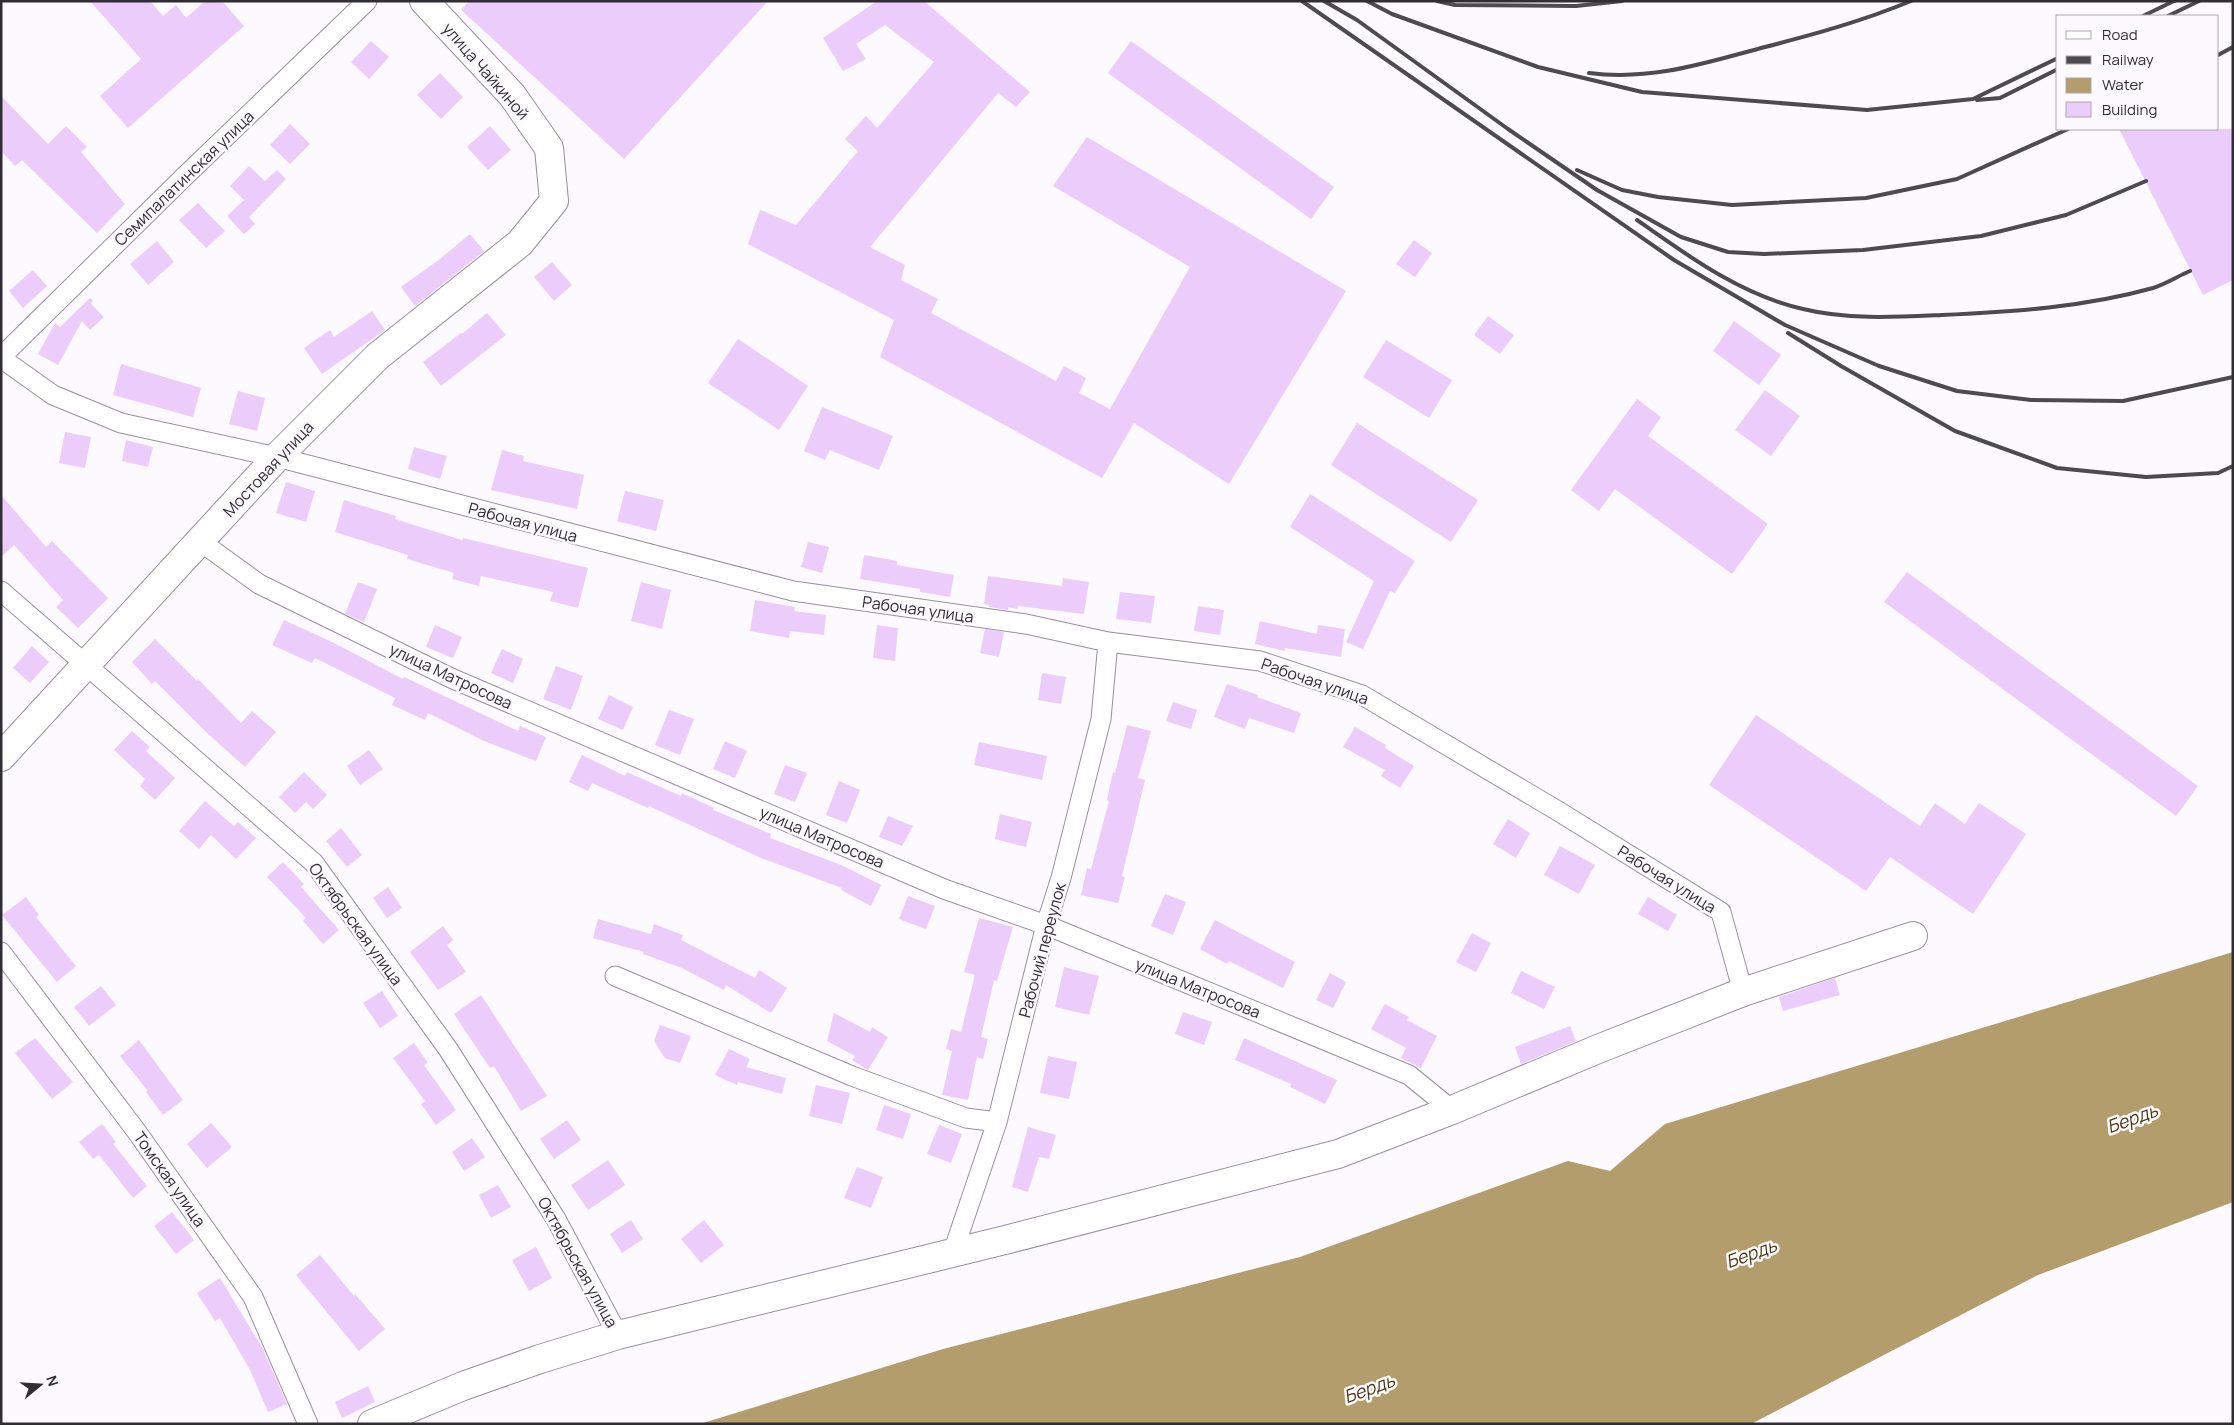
<svg xmlns="http://www.w3.org/2000/svg" width="2234" height="1425" viewBox="0 0 2234 1425" font-family="Manrope,sans-serif">
<style>
.water{fill:#b49d6c}
.building{fill:#ecccfb}
.lines{fill:none;stroke-linecap:round;stroke-linejoin:round}
.street-casing{stroke:#9a8fa0;stroke-width:21}
.secondary-casing{stroke:#9a8fa0;stroke-width:30}
.street{stroke:#fff;stroke-width:19}
.secondary{stroke:#fff;stroke-width:28}
.rail{stroke:#4d4a50;stroke-width:4}
.labels{text-anchor:middle;dominant-baseline:central;stroke-width:5;stroke-linejoin:round;paint-order:stroke}
.street-label{font-size:16px;fill:#312d34;stroke:#fcfafe}
.water-label{font-size:18px;font-style:italic;fill:#4a3911;stroke:#fcfafe}
</style>
<rect width="100%" height="100%" fill="#fcfafe"/>
<path class="water" d="M2233 952V1202L2038 1275 1751 1424H700L943 1349 1300 1257 1568 1161 1610 1171 1665 1124Z"/>
<path class="building" d="M90 1H150L163 16 176 5 186 18 205 1H222L244 26 128 128 100 96 141 59Z
M469 1H768L624 159 461 10Z
M877 1H924L1030 92 1016 107 998 93 870 247 905 265 901 280 938 299 931 313 1056 381 1064 366 1086 378 1079 393 1110 409 1190 267 1053 186 1087 137 1346 291 1229 484 1134 423 1102 478 880 357 894 320 748 244 760 210 796 225 858 151 845 139 866 116 877 128 934 62 885 25 856 44 866 59 843 71 823 38Z
M371 41 389 57 369 79 351 62Z
M1131 41 1334 187 1311 219 1108 73Z
M440 73 463 97 441 119 417 95Z
M1 96 48 144 66 126 87 147 81 152 125 204 97 233 22 160 15 166 1 151Z
M290 124 310 144 290 164 270 145Z
M490 126 511 150 488 170 467 147Z
M2119 129H2233V280L2203 295Z
M249 166 265 181 277 170 286 179 249 217 255 224 244 234 227 216 244 200 230 186Z
M198 203 225 231 206 248 179 220Z
M470 234 484 251 415 306 401 287 440 259Z
M1414 240 1432 253 1415 277 1396 264Z
M157 241 174 262 148 285 130 264Z
M552 262 572 285 554 301 534 277Z
M33 270 47 286 23 308 9 291Z
M90 298 93 300 91 304 104 317 90 330 82 321 58 365 38 354 55 323 60 327Z
M372 311 385 330 322 374 304 348 330 330 334 337Z
M487 313 506 335 441 386 423 362 461 333 462 334Z
M1488 316 1514 335 1500 354 1474 335Z
M1734 321 1781 355 1759 385 1713 351Z
M738 339 808 386 779 430 708 383Z
M1386 340 1452 380 1429 418 1363 377Z
M121 364 201 388 193 417 113 395Z
M1765 390 1800 416 1771 456 1735 430Z
M238 391 265 398 257 431 229 424Z
M1637 399 1661 417 1648 436 1768 524 1732 574 1615 489 1599 511 1571 490Z
M822 407 893 436 879 470 830 450 825 460 804 451Z
M1357 423 1478 500 1451 542 1331 465Z
M65 432 91 437 85 468 59 463Z
M126 440 153 447 148 467 122 461Z
M414 447 447 456 440 479 408 469Z
M502 450 524 456 523 461 584 475 577 509 491 490Z
M286 482 315 491 306 522 276 513Z
M625 491 664 500 656 531 617 521Z
M1310 494 1415 561 1395 593 1390 591 1363 649 1346 642 1374 581 1290 527Z
M1 495 46 547 52 541 108 598 78 628 56 607 63 600 14 545 1 557Z
M344 500 396 516 395 519 462 540 463 538 588 568 578 608 550 601 553 592 481 576 479 586 452 579 454 573 407 559 408 555 335 532Z
M808 542 829 547 822 573 801 567Z
M864 555 897 561V565L954 575 950 597 920 592V589L860 579Z
M1907 572 2198 786 2176 816 1884 602Z
M988 576 1062 586 1063 578 1089 582 1084 614 1018 606V609L1008 607V610L989 607V605L984 604Z
M358 582 377 589 364 622 345 614Z
M641 582 671 590 662 629 631 621Z
M1120 592 1155 596 1151 623 1116 619Z
M755 600 795 607 794 611 826 615 824 635 790 631 789 638 750 631Z
M1198 606 1224 610 1220 635 1194 631Z
M284 620 330 641 403 679 404 677 518 731 520 726 546 737 536 761 484 741 428 713 425 720 392 705 395 698 315 658 312 663 272 645Z
M1260 621 1317 634 1318 625 1345 629 1341 657 1285 648V651L1255 644Z
M435 625 462 637 453 658 426 647Z
M877 625 898 628 895 661 873 658Z
M985 629 1004 632 999 657 980 653Z
M155 639 197 681 198 679 241 723 252 711 276 732 245 767 206 732 155 681 152 684 132 662Z
M32 646 49 662 30 683 13 668Z
M502 649 523 659 513 683 491 673Z
M556 666 583 676 571 710 543 699Z
M1042 673 1066 677 1061 704 1038 700Z
M1227 684 1258 695 1257 697 1301 713 1294 733 1249 718 1245 729 1214 717Z
M609 695 633 707 623 730 598 719Z
M1173 702 1197 710 1191 729 1166 721Z
M669 710 694 719 680 755 655 745Z
M1756 715 1920 826 1935 803 1965 824 1979 803 2026 834 1973 914 1890 857 1866 891 1709 785Z
M1127 725 1151 731 1138 778 1145 780 1122 876 1125 877 1118 903 1081 895 1087 868 1091 869 1109 801 1107 800 1113 772 1115 773Z
M1355 727 1386 745 1385 748 1414 766 1400 788 1381 776 1385 770 1343 747Z
M132 731 150 747 146 751 175 778 155 800 140 786 145 779 114 750Z
M725 741 747 751 735 778 713 769Z
M979 742 1047 756 1042 780 974 765Z
M369 750 383 769 360 785 347 766Z
M582 755 625 776 627 772 681 796 682 793 714 808 713 810 771 834 770 838 841 865 881 885 871 906 841 890 842 888 761 858 649 806 648 808 592 783 588 791 569 782Z
M785 765 807 773 795 802 774 794Z
M304 772 327 795 313 809 306 802 295 813 279 797Z
M839 781 860 790 847 823 826 815Z
M205 801 234 826 238 822 256 838 236 859 211 835 199 849 179 831Z
M1000 814 1032 822 1026 847 995 839Z
M888 816 913 826 902 846 879 837Z
M1508 819 1530 833 1516 858 1493 844Z
M341 828 362 855 347 867 326 841Z
M1560 846 1595 865 1579 894 1544 875Z
M283 862 304 884 301 887 339 930 323 944 303 921 306 918 267 877Z
M388 887 402 908 387 918 373 898Z
M1165 894 1186 902 1173 935 1151 926Z
M908 896 935 906 926 929 899 919Z
M26 897 39 915 36 917 76 966 57 982 2 915Z
M1648 897 1677 915 1668 931 1638 914Z
M979 918 1013 927 997 981 994 980 981 1037 988 1039 983 1059 977 1057 968 1100 942 1095 952 1051 946 1049 951 1029 961 1032 975 975 964 972Z
M598 919 651 934 654 924 683 935 681 940 755 978 759 970 787 988 771 1013 726 985 724 990 682 968 643 954 644 952 593 938Z
M1215 920 1295 962 1283 988 1229 961 1227 964 1200 949Z
M443 926 453 940 447 945 466 972 438 990 410 952Z
M1472 933 1491 943 1476 972 1456 962Z
M1064 967 1099 976 1089 1015 1055 1007Z
M1521 971 1555 987 1544 1009 1511 993Z
M1330 973 1346 982 1333 1008 1316 1000Z
M1835 978 1840 995 1783 1011 1779 997Z
M101 986 116 1005 89 1026 74 1007Z
M382 991 398 1016 380 1028 363 1003Z
M481 995 547 1096 521 1111 494 1066 490 1068 454 1014Z
M1385 1004 1409 1017 1407 1020 1437 1036 1421 1068 1401 1058 1406 1048 1371 1029Z
M1183 1012 1212 1022 1204 1045 1175 1034Z
M834 1013 870 1032 872 1027 888 1037 868 1070 852 1060 855 1056 827 1041Z
M660 1025 691 1036 680 1063 665 1058 654 1041Z
M1570 1026 1576 1041 1521 1064 1515 1047Z
M35 1038 73 1082 52 1099 15 1053Z
M1244 1038 1337 1080 1325 1104 1290 1087 1291 1084 1235 1060Z
M139 1040 183 1100 163 1115 146 1092 148 1091 120 1056Z
M414 1043 428 1063 424 1065 456 1110 436 1125 421 1104 425 1101 393 1058Z
M729 1049 750 1059 746 1067 786 1078 782 1094 738 1082 737 1085 715 1075Z
M1048 1056 1077 1062 1069 1099 1040 1093Z
M816 1085 850 1093 842 1124 809 1116Z
M884 1105 911 1114 903 1139 876 1130Z
M567 1120 581 1140 554 1159 540 1139Z
M211 1123 232 1147 207 1168 187 1144Z
M102 1124 116 1142 113 1144 147 1186 133 1198 99 1155 93 1159 79 1142Z
M939 1125 962 1134 951 1163 927 1154Z
M1028 1127 1056 1135 1049 1159 1039 1157 1028 1192 1012 1187Z
M472 1138 485 1157 464 1171 452 1152Z
M608 1160 625 1185 588 1210 571 1185Z
M857 1167 883 1177 871 1208 844 1198Z
M498 1185 511 1207 491 1218 479 1195Z
M172 1212 194 1240 176 1254 154 1226Z
M631 1220 643 1239 622 1253 610 1234Z
M704 1220 724 1245 701 1263 681 1239Z
M536 1247 552 1278 529 1291 512 1260Z
M320 1255 354 1296 355 1294 385 1329 359 1351 296 1275Z
M220 1278 263 1349 287 1404 268 1412 250 1370 220 1318 215 1321 197 1293Z
M368 1386 375 1402 342 1418 335 1402Z"/>
<g class="lines">
<defs>
<path id="street" d="M1 357 185 176 367 1
M1 358 53 395 121 423 277 457 793 591 1026 624 1108 642 1260 661 1362 695 1558 811 1721 912 1743 992
M201 542 259 584 451 678 944 889 1046 925 1409 1075 1452 1110
M1 591 314 863 448 1049 556 1219 618 1335
M1 952 137 1132 253 1297 308 1424
M615 976 852 1076 966 1118 997 1122
M953 1252 997 1122 1046 925 1061 878 1101 719 1108 642"/>
<path id="secondary" d="M1 757 277 457 378 356 520 243 554 201 549 148 512 95 424 1
M372 1424 463 1386 540 1359 618 1335 1005 1240 1338 1154 1452 1110 1598 1049 1743 992 1913 936"/>
</defs>
<use href="#street" class="street-casing"/>
<use href="#secondary" class="secondary-casing"/>
<use href="#street" class="street"/>
<use href="#secondary" class="secondary"/>
<path class="rail" d="M1302 1 1674 260 1785 325 1879 366 1957 391 2031 400 2123 401 2233 377
M1324 1 1357 20 1508 129 1597 190 1681 237 1728 252 1764 254 1863 250 1981 236 2066 215 2146 181
M1367 1 1392 14 1538 67 1642 92 1867 110 1973 99 2058 58
M1437 1 1455 5 1576 6 1622 1
M2143 16 2174 1
M2168 16 2199 1
M2218 55 2233 47
M1589 73C1652 81 1705 63 1765 47 1815 34 1863 21 1911 1
M1977 100 2000 98 2058 69
M1577 170 1622 190 1658 197 1732 205 1866 198 1957 179 2068 129
M1637 220C1688 256 1741 295 1803 309 1848 320 1897 317 1942 315 2013 312 2085 307 2153 288 2166 284 2178 276 2190 271
M1788 333 1841 366 1955 431 2057 468 2146 477 2218 473 2233 466"/>
</g>
<g class="labels">
<g class="street-label">
<text transform="translate(486 71) rotate(49)">улица Чайкиной</text>
<text transform="translate(184 178) rotate(-44)">Семипалатинская улица</text>
<text transform="translate(268 469) rotate(-47)">Мостовая улица</text>
<text transform="translate(523 522) rotate(15)">Рабочая улица</text>
<text transform="translate(918 609) rotate(8)">Рабочая улица</text>
<text transform="translate(451 676) rotate(25)">улица Матросова</text>
<text transform="translate(1315 681) rotate(19)">Рабочая улица</text>
<text transform="translate(822 837) rotate(23)">улица Матросова</text>
<text transform="translate(1667 879) rotate(32)">Рабочая улица</text>
<text transform="translate(356 924) rotate(54)">Октябрьская улица</text>
<text transform="translate(1042 950) rotate(-75)">Рабочий переулок</text>
<text transform="translate(1198 988) rotate(22)">улица Матросова</text>
<text transform="translate(170 1179) rotate(55)">Томская улица</text>
<text transform="translate(578 1262) rotate(61)">Октябрьская улица</text>
</g>
<g class="water-label">
<text transform="translate(2132 1118) rotate(-20)">Бердь</text>
<text transform="translate(1751 1253) rotate(-20)">Бердь</text>
<text transform="translate(1369 1388) rotate(-20)">Бердь</text>
</g>
</g>
<rect width="2234" height="1425" fill="none" stroke="#312d34" stroke-width="5"/>
<rect x="2056" y="15" width="162" height="115" fill="#fcfafe" stroke="#aba8ad"/>
<rect x="2066" y="31" width="25" height="8" fill="#ffffff" stroke="#aba8ad"/>
<text x="2102" y="40" font-size="15" fill="#312d34">Road</text>
<rect x="2066" y="56" width="25" height="8" fill="#4d4a50" stroke="#aba8ad"/>
<text x="2102" y="65" font-size="15" fill="#312d34">Railway</text>
<rect x="2066" y="78" width="25" height="15" fill="#b49d6c" stroke="#aba8ad"/>
<text x="2102" y="90" font-size="15" fill="#312d34">Water</text>
<rect x="2066" y="102" width="25" height="15" fill="#ecccfb" stroke="#aba8ad"/>
<text x="2102" y="115" font-size="15" fill="#312d34">Building</text>
<g transform="translate(40 1385) rotate(72)" stroke="#fcfafe" stroke-width="4" paint-order="stroke">
<path d="M0-4L9 19L0 12L-9 19Z" fill="#312d34"/>
<text y="-8" font-size="14" font-weight="bold" text-anchor="middle" fill="#312d34">N</text>
</g>
</svg>
